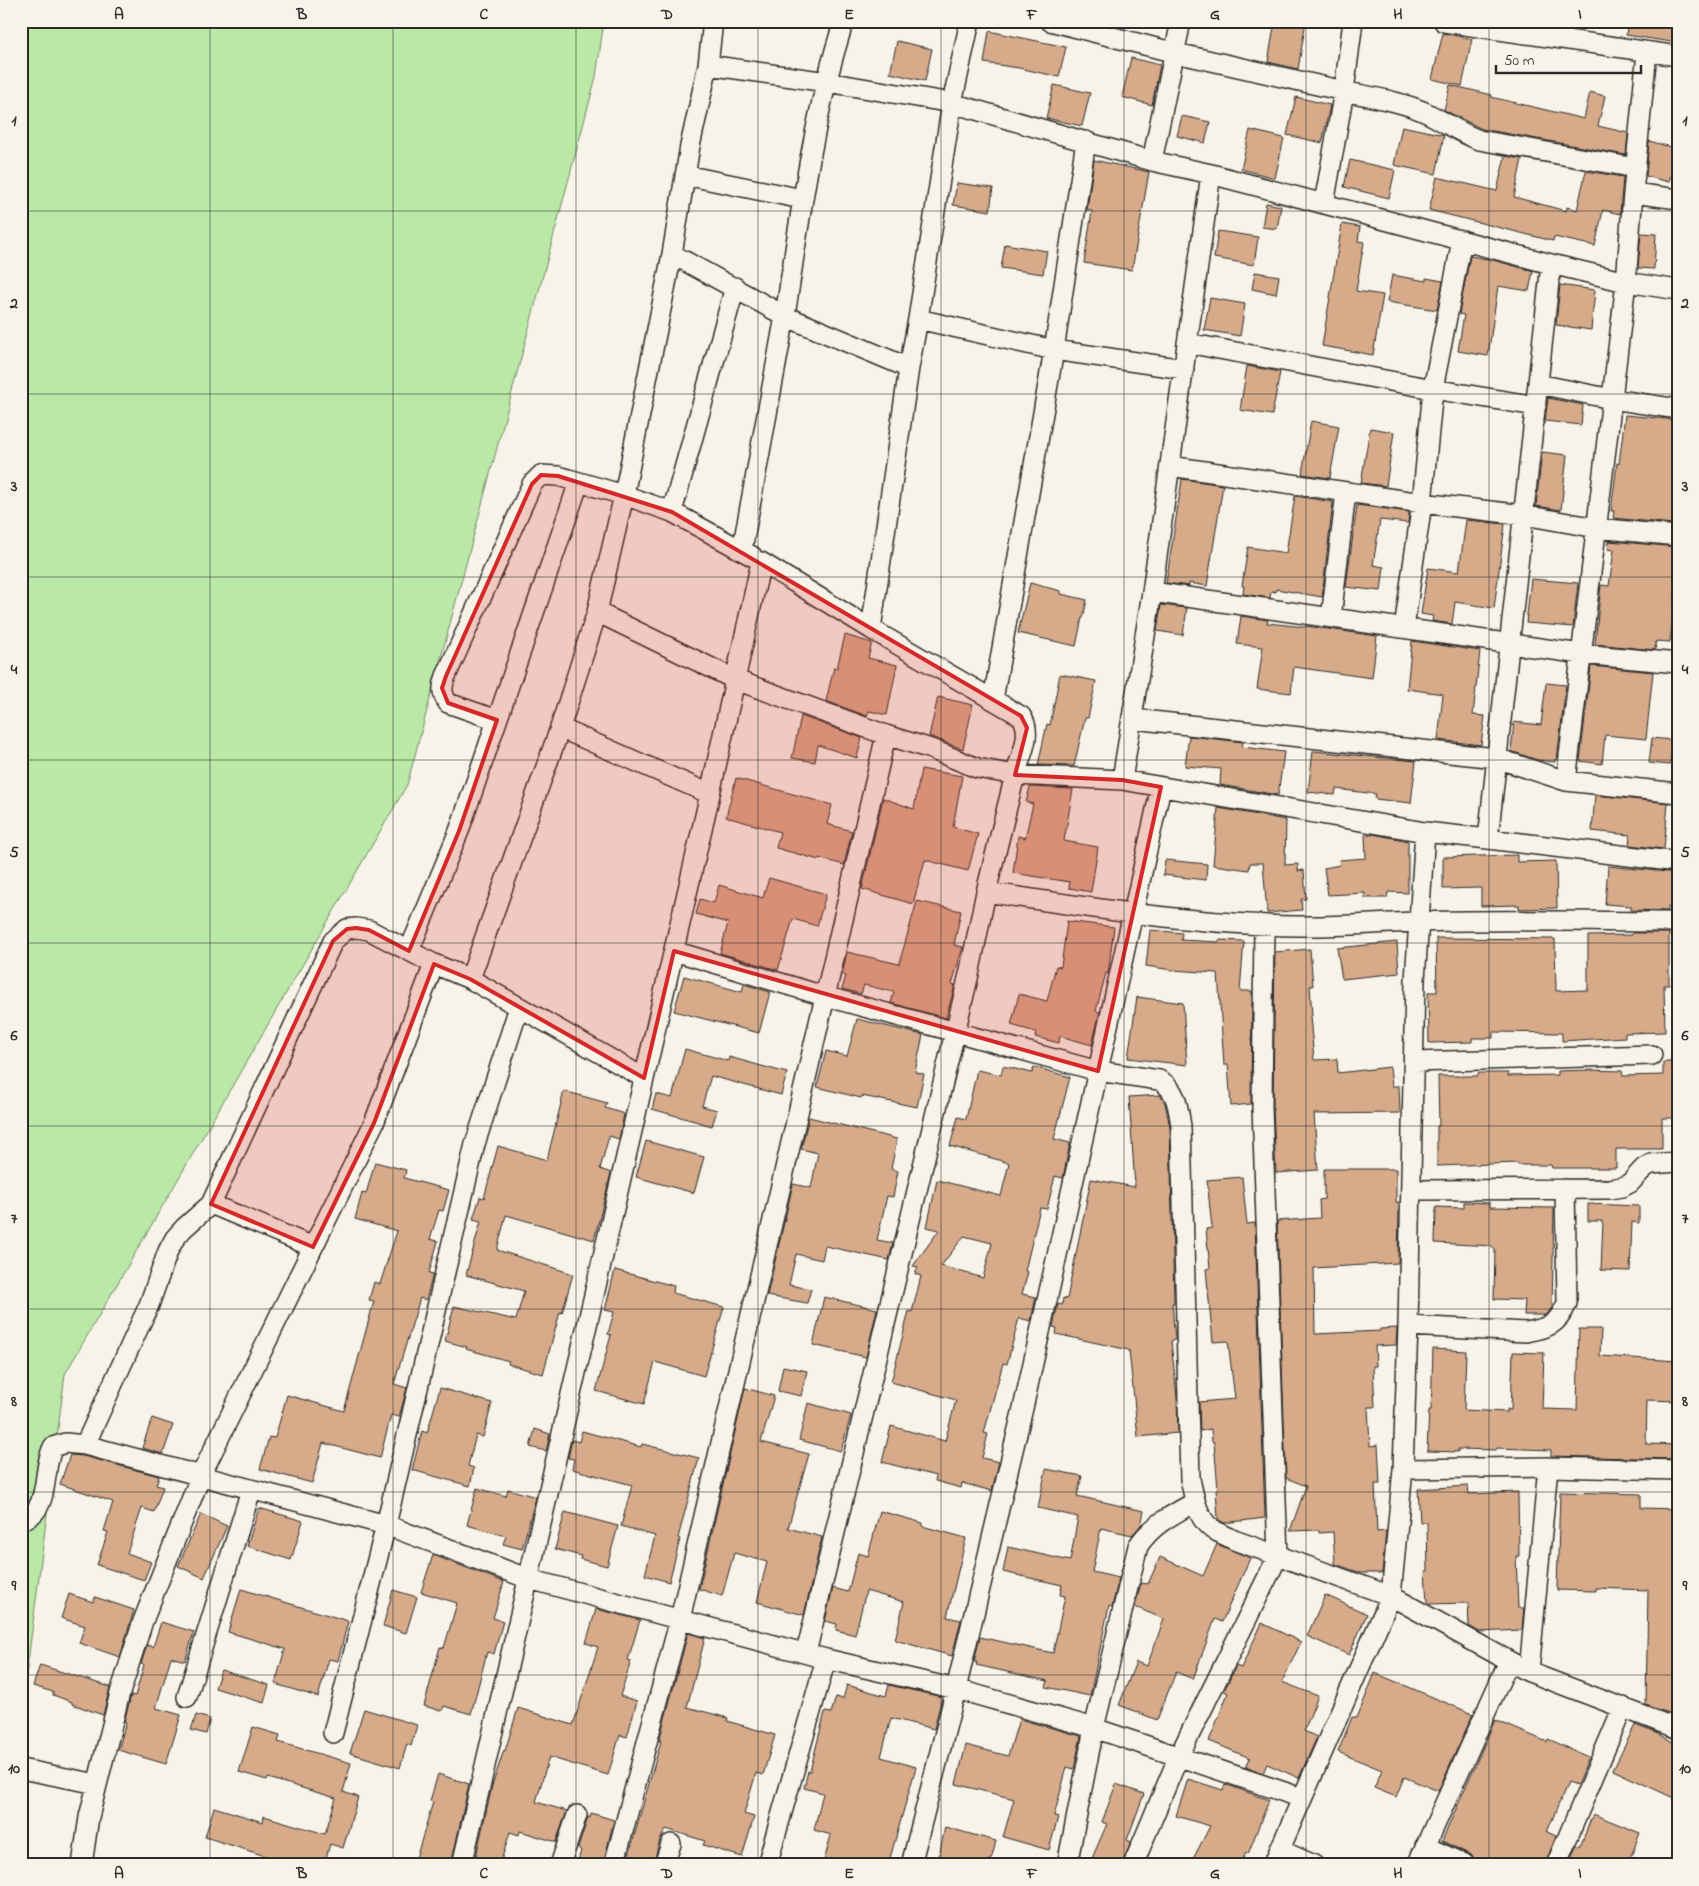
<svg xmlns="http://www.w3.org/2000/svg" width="1699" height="1886" viewBox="0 0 1699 1886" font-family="'Indie Flower',sans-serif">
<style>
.green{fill:#bae8a6;stroke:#728a68}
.building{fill:#d7aa89;stroke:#2b2b2b;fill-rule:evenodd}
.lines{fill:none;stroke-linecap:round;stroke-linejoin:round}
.minor-casing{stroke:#2b2b2b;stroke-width:22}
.minor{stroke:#f7f3e8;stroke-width:19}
.marked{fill:#d62828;fill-opacity:0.2;stroke:#d62828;stroke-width:4;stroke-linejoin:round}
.grid{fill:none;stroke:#2b2b2b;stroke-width:1;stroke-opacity:0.55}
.neatline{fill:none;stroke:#2b2b2b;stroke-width:2}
.grid-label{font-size:16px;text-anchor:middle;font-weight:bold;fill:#2b2b2b}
</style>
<rect width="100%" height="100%" fill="#f7f3e8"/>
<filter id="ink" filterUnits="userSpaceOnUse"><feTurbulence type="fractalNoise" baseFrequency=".02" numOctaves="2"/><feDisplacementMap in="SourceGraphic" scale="10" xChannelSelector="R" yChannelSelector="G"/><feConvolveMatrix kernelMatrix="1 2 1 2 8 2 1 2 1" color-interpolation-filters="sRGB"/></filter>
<g filter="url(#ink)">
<path class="green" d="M21 21H604L596 77 407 785 65 1374 21 1716Z"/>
<path class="building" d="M1275 21H1306L1298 69 1268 62Z
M1628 21H1678V43L1626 35Z
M989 31 1066 47 1059 77 1019 68 984 63Z
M1443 33 1472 39 1462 86 1432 79Z
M897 41 932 49 925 81 890 73Z
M1131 58 1160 65 1152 105 1122 97Z
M1054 85 1090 93 1082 126 1046 118Z
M1450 85 1492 95 1491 97 1584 119 1590 92 1605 96 1598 126 1628 133 1626 155 1482 129 1444 110Z
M1296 97 1330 105 1322 143 1287 135Z
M1182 116 1210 122 1205 143 1177 136Z
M1402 126 1444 135 1436 174 1394 165Z
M1250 130 1284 138 1275 178 1241 169Z
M1649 141 1678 149 1669 182 1646 176Z
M1505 156 1522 159 1514 197 1566 211 1567 207 1577 210 1586 171 1623 177 1620 214 1603 210 1595 246 1554 237 1553 241 1429 210 1437 177 1497 191Z
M1094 160 1149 172 1132 270 1084 263 1092 211 1087 210Z
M1350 160 1395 170 1389 198 1344 187Z
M957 183 993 188 990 211 953 205Z
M1266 203 1281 206 1277 229 1262 227Z
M1342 224 1360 227 1358 241 1364 242 1356 291 1383 295 1373 355 1322 346Z
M1218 231 1258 237 1254 265 1214 258Z
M1641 233 1656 234 1654 269 1638 268Z
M1005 244 1047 251 1043 274 1001 268Z
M1470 256 1493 260 1533 271 1529 291 1498 286 1488 356 1458 351 1464 315 1459 314Z
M1255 272 1279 276 1276 294 1252 289Z
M1392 275 1426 281V278L1443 281 1437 310 1387 302Z
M1560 285 1595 290 1591 330 1556 325Z
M1210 298 1245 304 1240 336 1204 330Z
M1247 366 1280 372 1272 415 1240 410Z
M1548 398 1583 405 1581 425 1545 421Z
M1625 415 1678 420V481L1673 524 1613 518 1614 511H1611L1617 463 1619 464Z
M1311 421 1339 426 1330 478 1302 474Z
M1370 428 1394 432 1386 486 1361 483Z
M1542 452 1567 455 1561 510 1536 506Z
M1182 479 1223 485 1207 586 1189 583V586L1166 583Z
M1295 496 1333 502 1322 597 1276 589V592L1271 591 1270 598 1243 594 1244 586H1242L1248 547 1286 553Z
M1357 505 1409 512 1408 523 1380 520 1373 565 1384 567 1381 591 1346 587Z
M1466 520 1505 524 1494 608 1455 602 1452 624 1432 621 1433 616 1421 614 1428 568 1459 572Z
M1609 541 1678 547V570L1670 642 1656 641 1655 650 1595 644 1601 585 1609 586 1614 550 1608 549Z
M1531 579 1578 583 1573 627 1526 623Z
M1030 583 1061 591V594L1087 600 1083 618H1082L1076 646 1018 633Z
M1161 605 1187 608 1183 635 1157 631Z
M1241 616 1268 620 1267 623 1305 627 1306 626 1377 636 1372 678 1294 667 1291 693 1257 689 1263 647 1237 644Z
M845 635 872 643 868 658 897 665 887 715 869 711 867 716 826 701 834 667 837 668Z
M1412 641 1480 651 1473 715 1485 716 1481 745 1438 740 1443 694 1407 689Z
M1591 666 1653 672 1646 739 1605 735 1602 764 1580 761Z
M1060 674 1096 681 1088 718H1085L1074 766 1038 765 1047 724 1050 725Z
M1546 683 1566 685 1557 759H1555V762L1537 760 1511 751 1514 722 1541 725Z
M938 697 973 705 963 749 929 736Z
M801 716 862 738 857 758 818 745 815 762 792 758Z
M1189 736 1243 742 1242 747 1284 752 1278 795 1220 785 1221 769 1185 766Z
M1652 738 1672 740 1670 765 1649 763Z
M1313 751 1416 761 1411 803 1375 799 1376 794 1336 789 1335 795 1308 792Z
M921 769 962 776 953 827 978 834 968 871 925 860 913 904 862 889 883 798 914 809Z
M736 778 832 805 827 824 852 831 844 865 819 858V860L776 848 780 832 726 817Z
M1030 787 1073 789 1064 841 1098 847 1091 892 1069 888 1070 882 1013 873 1018 836 1025 838 1033 804 1026 802Z
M1595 795 1668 803 1664 849 1629 845 1630 835 1592 831Z
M1218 808 1286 820 1285 865 1298 864V871L1304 870 1306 899H1301L1302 910 1267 913 1263 863H1250L1249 870 1213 865Z
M1373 834 1408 841V893L1388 892 1387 898H1365V893L1328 895 1324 868 1340 865 1339 860 1366 858 1365 835Z
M1517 855V862L1556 861 1557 908 1519 909V905L1481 906V888L1443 889V857Z
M1165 860 1207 864 1206 880 1163 875Z
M1608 866 1678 873V908L1668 907V911L1631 910V906L1605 904Z
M769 878 826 894 817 926 793 919 778 970 720 953 728 923 696 914 700 899 714 903 719 885 763 898Z
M917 901 961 911 954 945 963 947 952 984 955 985 946 1018 891 1003 894 992 864 985 861 994 842 989 846 976 842 975 847 952 899 964Z
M1067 921 1114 927 1108 974 1106 973 1096 1011 1100 1012 1092 1045 1060 1036 1059 1043 1035 1037 1036 1032 1011 1025 1019 994 1047 1001 1056 966 1061 967Z
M1150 930 1182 933 1181 940 1219 942V940L1244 941 1240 991H1252L1251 1104 1231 1106 1228 1065H1224L1218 973 1172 970 1146 966Z
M1632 933H1669V985H1664L1665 1032 1625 1033V1037L1562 1041V1033L1493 1032V1038H1472V1042L1429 1043 1428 992H1437L1436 938 1555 939 1556 991 1588 990V936L1632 935Z
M1397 942 1399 973 1342 979 1337 948Z
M1310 949 1313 986H1310L1312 1016H1310L1314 1060 1337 1059 1338 1073 1390 1067 1392 1086H1399L1400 1113 1314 1114 1318 1170 1276 1173 1273 1107 1275 952Z
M684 976 742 992 744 984 770 992 759 1033 674 1011Z
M1137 997 1183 1003 1187 1065 1128 1058Z
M857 1019 923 1035 915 1072 924 1074 917 1107 862 1096 861 1098 817 1087 826 1051 847 1056Z
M685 1049 728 1061 729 1057 787 1073 781 1095 711 1076 702 1106 717 1110 712 1126 652 1109 656 1094 672 1098Z
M1663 1062H1678V1118H1662V1149H1616V1168H1552L1551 1165H1518V1163L1437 1166V1126H1439L1438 1076H1478V1073H1508V1076L1558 1075V1071L1590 1070 1622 1071 1623 1076 1663 1075Z
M1003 1066 1032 1073 1034 1067 1070 1077 1054 1139 1070 1143 1063 1178 1055 1176 1047 1209 1040 1208 1025 1271 1028 1272 1022 1294 1036 1297 1031 1321 1019 1318 1007 1364 1003 1363 984 1433 988 1434 982 1458 999 1462 992 1491 962 1483 961 1488 935 1481 936 1476 882 1462 891 1426 945 1441 956 1400 891 1382 909 1311 912 1312 921 1276 915 1274 918 1267 913 1266 939 1230 927 1227 937 1180 1001 1196 1009 1163 950 1146 958 1117 966 1119 977 1070 1001 1075ZM964 1236 992 1243 983 1278 941 1266Z
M564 1091 607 1103 605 1108 624 1114 619 1139 609 1136 600 1169 611 1173 594 1240 506 1215 497 1250 573 1274 562 1313 560 1312 543 1374 508 1364 509 1361 466 1349 467 1347 445 1341 454 1306 516 1320 524 1291 466 1275 481 1221 473 1219 480 1197 484 1198 498 1146 547 1160Z
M1160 1095 1165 1103 1170 1127 1174 1303H1172L1175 1340 1171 1341 1177 1397 1178 1433 1138 1437 1129 1350 1056 1334 1057 1328 1053 1327 1058 1304 1062 1305 1063 1298 1067 1299 1091 1179 1135 1187 1129 1097Z
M809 1117 897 1139 891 1169 898 1171 893 1197 887 1196 877 1240 893 1243 889 1260 825 1246 822 1260 796 1254 789 1285 811 1289 807 1303 767 1296 793 1184 811 1188 818 1153 801 1149Z
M646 1141 704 1157 694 1193 636 1177Z
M375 1162 406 1170 404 1178 449 1190 443 1211 439 1210 430 1239 438 1241 429 1273 433 1274 426 1300 420 1298 394 1384 407 1388 399 1417 391 1415 380 1458 323 1443 312 1483 260 1469 269 1437 275 1438 287 1395 344 1411 374 1301 369 1300 374 1282 380 1284 397 1231 355 1219 362 1193 366 1194Z
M1324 1169H1396V1202H1399V1208L1398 1263 1314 1268 1315 1334 1380 1331V1329L1397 1328 1396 1345 1375 1346 1376 1366H1373L1375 1407H1368L1370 1446 1378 1445 1380 1484H1375L1377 1532 1386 1531 1382 1573H1361L1335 1564 1333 1532 1319 1533V1530L1290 1531 1306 1486 1286 1478 1277 1221 1320 1218 1319 1200 1324 1199Z
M1242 1177 1247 1224 1255 1223 1265 1518 1224 1523 1218 1519 1216 1489H1218L1214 1442H1212L1211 1429 1200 1431 1199 1402 1235 1399 1228 1341 1213 1342 1206 1269 1210 1268 1206 1229 1212 1228 1207 1180Z
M1464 1202 1490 1203V1207L1554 1208 1552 1308 1545 1315H1524L1525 1300 1494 1299 1495 1248H1492V1246L1435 1243 1436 1207 1464 1208Z
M1588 1204 1639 1206V1223L1632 1222 1630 1271 1601 1270 1603 1221H1588Z
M615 1270 674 1286 673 1293 724 1307 704 1376 655 1362 644 1404 596 1391 611 1335 608 1334 614 1312 605 1310Z
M824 1297 877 1309 866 1357 813 1345Z
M1579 1329H1601L1600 1356 1678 1361V1401L1647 1400 1646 1444 1678 1445V1459L1551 1456V1450L1497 1448 1496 1450 1458 1449V1452L1427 1451 1429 1410H1431L1433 1349 1466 1351 1464 1410 1507 1412V1409L1511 1410 1513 1352 1544 1353 1542 1409 1577 1410Z
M783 1366 807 1371 801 1396 778 1391Z
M440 1388 492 1403 483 1437 476 1435 468 1466 474 1468 470 1486 412 1470 422 1431 427 1433Z
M745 1388 774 1396 761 1442 809 1454 788 1528 822 1537 804 1615 757 1602 767 1562 734 1553 722 1596 699 1589Z
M808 1403 851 1415 841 1451 799 1440Z
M152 1418 173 1425 163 1454 142 1448Z
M535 1429 550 1434 546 1451 530 1447Z
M582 1431 641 1447 642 1444 699 1458 678 1538 680 1539 669 1582 645 1575 655 1536 621 1526 632 1485 572 1469 574 1459 568 1458 572 1440 579 1442Z
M70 1455 83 1456 159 1476 156 1485 163 1487 154 1512 142 1508 127 1553 151 1562 144 1580 97 1565 108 1532 104 1531 113 1502 60 1484Z
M1046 1469 1082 1476 1077 1496 1144 1511 1141 1525 1132 1535 1101 1528 1092 1572 1119 1578 1112 1607 1109 1606 1090 1696 1046 1687 1048 1681 976 1665 977 1662H974L980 1637 1053 1653 1065 1596 1060 1595 1062 1585 1003 1572 1008 1547 1070 1561 1078 1517 1038 1508Z
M1468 1486 1469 1494 1518 1492 1519 1556H1516L1518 1608H1524L1522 1630 1479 1632 1469 1626 1468 1603 1429 1604 1427 1603 1425 1571H1428L1427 1522H1420L1418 1489Z
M477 1488 506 1496 508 1489 536 1497 522 1549 503 1544 506 1536 467 1525Z
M1560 1492 1641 1494V1508L1678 1509V1666H1675L1674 1715 1646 1705 1648 1590 1596 1588V1591L1557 1590Z
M259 1508 303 1521 291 1560 247 1546Z
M880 1511 923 1523 922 1526 966 1538 947 1617 961 1620 952 1656 895 1640 904 1602 866 1591 855 1635 836 1630 837 1624 825 1621 833 1588 848 1592 858 1553 868 1556Z
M565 1512 618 1526 607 1566 580 1559 581 1556 555 1549Z
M201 1514 227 1526 204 1578 178 1566Z
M1217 1544 1250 1558 1222 1622 1215 1619 1193 1679 1176 1672 1157 1720 1119 1705 1136 1662 1147 1666 1164 1619 1135 1607 1141 1583 1148 1584 1160 1557 1203 1576Z
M433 1555 504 1582 493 1618 503 1621 494 1654 487 1652 471 1714 444 1706 442 1711 424 1706 440 1647 444 1648 457 1603 421 1592Z
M241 1589 348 1621 338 1661 329 1659 318 1697 275 1684 285 1649 228 1632Z
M393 1590 417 1597 406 1633 383 1626Z
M69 1594 93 1602 95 1597 134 1610 120 1657 79 1643 85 1626 61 1618Z
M1325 1595 1367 1614 1349 1655 1307 1636Z
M596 1609 640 1620 628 1660 631 1661 620 1696 637 1701 627 1737 620 1735 608 1775 549 1757 536 1802 567 1811 556 1842 520 1831 519 1835 510 1832 500 1864 483 1859 482 1865H474L492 1786 504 1750 505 1751 518 1708 573 1725 598 1647 586 1643Z
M161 1622 194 1632 185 1661 171 1657 156 1708 181 1715 166 1764 118 1750 126 1723 124 1722 131 1696V1695L135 1696 144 1665 141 1664 147 1645 153 1647Z
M1262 1623 1301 1642 1282 1682 1318 1696 1304 1731 1317 1737 1299 1778 1267 1764 1263 1773 1246 1767 1250 1758 1209 1741 1228 1693 1224 1691 1236 1666 1241 1668Z
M688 1633 705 1638 687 1707 728 1718 727 1721 775 1735 763 1775 756 1773 744 1814 754 1817 742 1857 703 1845 705 1841 666 1829 660 1840 653 1865H626L661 1741H659Z
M40 1665 110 1687 103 1715 72 1704V1702L53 1695V1692L33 1686Z
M221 1670 269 1685 264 1703 215 1688Z
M1375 1673 1473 1714 1438 1791 1404 1777 1396 1797 1374 1788 1382 1770 1338 1752 1352 1717 1357 1718Z
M847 1685 886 1696 889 1685 942 1697 934 1729 891 1718 881 1757 916 1767 888 1865H823L831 1835 814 1830 823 1793 804 1788 808 1771H810L825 1712 831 1713 836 1697 843 1699Z
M364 1709 417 1725 411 1746 407 1744 400 1768 350 1753Z
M196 1715 210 1719 206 1734 191 1730Z
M1019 1719 1081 1736 1074 1769 1067 1767 1054 1816 1058 1817 1049 1850 1003 1837 1014 1799 956 1784 966 1745 1008 1756Z
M1495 1720 1547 1742 1548 1739 1589 1757 1577 1785 1568 1782 1547 1832 1556 1836 1545 1865H1487L1476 1860 1471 1855 1442 1841Z
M1635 1725 1659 1734 1678 1745V1800L1613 1770Z
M253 1727 280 1735 278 1742 351 1763 343 1792 358 1797 343 1848 330 1844 324 1865H294L205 1837 214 1807 263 1822 264 1816 325 1834 336 1798 268 1778 267 1780 239 1772Z
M438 1774 469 1784 451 1865H414L433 1802 430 1801Z
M1188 1779 1223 1790 1225 1784 1269 1800 1248 1854 1246 1853 1240 1865H1190L1210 1826 1176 1816Z
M1116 1784 1144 1794 1127 1840 1131 1842 1122 1865H1089L1107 1824 1102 1822Z
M591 1813 614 1820 603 1865H577L581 1850 578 1848 588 1817 590 1818Z
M1593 1814 1640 1833 1627 1865H1568L1577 1845 1580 1847Z
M945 1827 996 1841 991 1861 988 1860 987 1865H937Z"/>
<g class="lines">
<defs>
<path id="minor" d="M844 21C813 116 800 217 785 316L909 368
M1050 21 1176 53 1344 91 1324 204
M1353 21 1344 91C1371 97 1401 101 1427 113 1445 122 1460 133 1479 140L1636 168
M1444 22 1678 56
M708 65 827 82 952 103 1152 161 1211 174
M1152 161 1181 21
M685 175 802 199
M1633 193 1678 199
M672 254 690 146 708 65 713 21
M1551 264 1626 282 1678 290
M918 319 1054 350 1184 369
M1187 343 1433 389 1536 406
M1538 384 1612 399 1678 409
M1170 466 1422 503 1524 515 1597 528 1678 536
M672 512 735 287
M1152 592 1581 654 1678 663
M597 612 736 680 886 735
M1331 618 1346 492
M1404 628 1422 503 1433 389 1462 240
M871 629 1021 716C1034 733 1020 757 1015 775L1122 780 1425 832 1488 839 1551 264 1211 174 1152 592 1122 780
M993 700 1054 350 1086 141
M1133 719 1496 758 1566 781 1678 793
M497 720 448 703C441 693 442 687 446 676L532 484 541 475 558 476 624 495 672 512 752 556
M560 728 597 612 624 495 672 254 785 316 742 550
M1566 781 1626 282 1633 193 1647 52
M1488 839 1678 862
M986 892C1089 908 1192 924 1297 926 1337 927 1377 923 1417 922 1504 919 1591 922 1678 922
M409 951 459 831 579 482
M674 951 824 996 1098 1071 1159 1080C1177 1089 1178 1107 1181 1126L1190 1479C1194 1496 1197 1518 1212 1529 1219 1533 1227 1536 1234 1540L1391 1596 1509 1661
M1414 1062 1652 1055
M644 1078 470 979 560 728 710 794
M1411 1190 1609 1189 1622 1187 1630 1183 1644 1168 1651 1164 1678 1162
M313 1247 211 1204 333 941 347 929 356 928 369 930 434 964 470 979
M1408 1326 1526 1332C1548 1328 1558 1325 1567 1303L1565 1189
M85 1445 149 1305 168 1251 175 1238 184 1228 211 1204
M1403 1469 1548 1467 1678 1470
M21 1520C52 1512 41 1469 53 1447L65 1443 85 1445 386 1525 529 1579 826 1659 956 1689 1094 1728 1302 1798
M1529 1672 1548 1467
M187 1697 251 1490
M333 1733 386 1525 475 1144 519 1007
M21 1769 97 1784
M1425 1846 1466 1865
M1280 1850 1314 1865
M82 1865 89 1817 120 1693 143 1621 201 1475 374 1123 434 964
M462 1865 710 794 761 562 871 629 909 368 918 319 952 103 970 21
M560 1865 577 1815
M614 1865 680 1619 886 735 931 749 977 768 1015 775 986 892 970 970 806 1653
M664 1865 671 1844
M767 1865 826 1659
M911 1865 956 1689 1024 1404 1161 787
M1067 1865 1094 1728 1138 1546C1153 1524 1172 1515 1195 1502
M1133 1865 1178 1758 1278 1556 1262 1107 1264 925
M1273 1865 1391 1596 1403 1469 1408 1326 1415 980 1425 832
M1417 1865 1509 1661 1529 1672 1678 1729
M1556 1865 1623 1707"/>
</defs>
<use href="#minor" class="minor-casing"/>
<use href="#minor" class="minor"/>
</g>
</g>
<path class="marked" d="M541 475 558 476 672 512 1021 716 1027 728 1015 775 1122 780 1161 787 1098 1071 674 951 644 1078 470 979 434 964 374 1123 313 1247 211 1204 333 941 347 929 356 928 369 930 409 951 459 831 497 720 448 703 442 688 446 676 532 484Z"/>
<path class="grid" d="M210 21V1865M393 21V1865M576 21V1865M758 21V1865M941 21V1865M1124 21V1865M1306 21V1865M1489 21V1865M21 211H1678M21 394H1678M21 577H1678M21 760H1678M21 943H1678M21 1126H1678M21 1309H1678M21 1492H1678M21 1675H1678"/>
<rect width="1699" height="1886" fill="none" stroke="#f7f3e8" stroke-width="55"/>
<path d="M1496 65v8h145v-8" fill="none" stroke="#2b2b2b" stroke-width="2.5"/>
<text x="1504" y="65" font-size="15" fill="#2b2b2b" stroke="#f7f3e8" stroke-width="4" paint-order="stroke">50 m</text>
<rect x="28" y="28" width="1644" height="1830" class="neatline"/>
<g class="grid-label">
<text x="119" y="19">A</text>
<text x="302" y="19">B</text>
<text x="484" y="19">C</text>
<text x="667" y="19">D</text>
<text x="849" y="19">E</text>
<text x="1032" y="19">F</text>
<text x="1215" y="19">G</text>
<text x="1398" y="19">H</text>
<text x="1580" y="19">I</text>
<text x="14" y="125">1</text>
<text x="1685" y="125">1</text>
<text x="14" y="308">2</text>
<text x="1685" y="308">2</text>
<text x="14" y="491">3</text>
<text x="1685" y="491">3</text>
<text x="14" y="674">4</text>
<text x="1685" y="674">4</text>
<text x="14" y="857">5</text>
<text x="1685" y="857">5</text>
<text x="14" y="1040">6</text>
<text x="1685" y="1040">6</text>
<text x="14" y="1223">7</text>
<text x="1685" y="1223">7</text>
<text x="14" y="1406">8</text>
<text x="1685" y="1406">8</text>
<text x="14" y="1590">9</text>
<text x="1685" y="1590">9</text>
<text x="14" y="1773">10</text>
<text x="1685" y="1773">10</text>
<text x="119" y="1878">A</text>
<text x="302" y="1878">B</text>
<text x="484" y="1878">C</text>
<text x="667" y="1878">D</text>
<text x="849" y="1878">E</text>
<text x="1032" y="1878">F</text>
<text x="1215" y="1878">G</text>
<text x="1398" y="1878">H</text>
<text x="1580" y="1878">I</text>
</g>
</svg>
